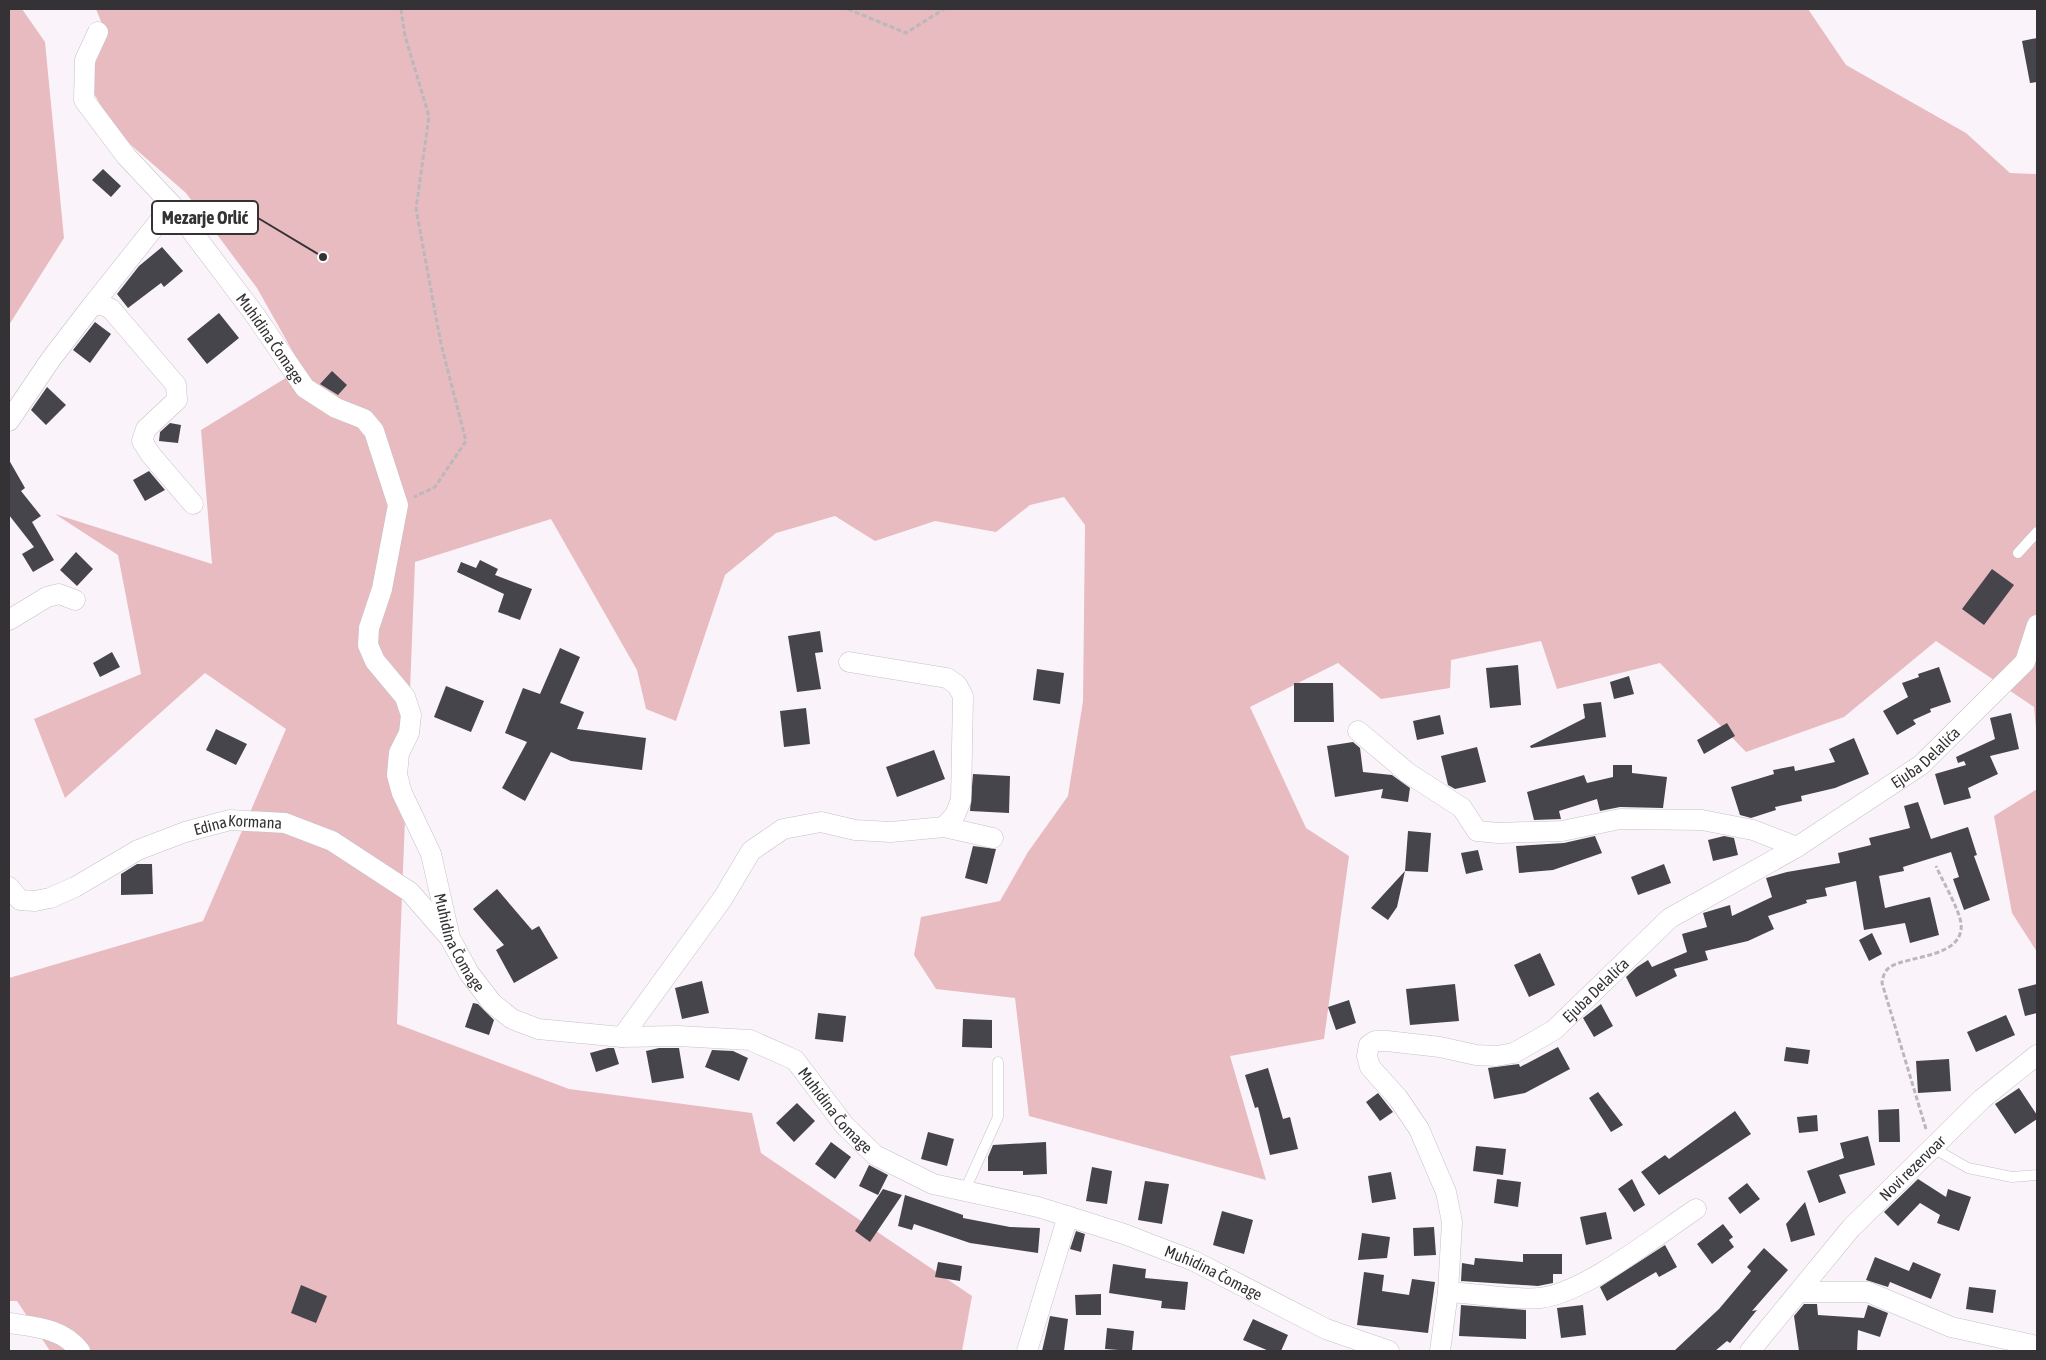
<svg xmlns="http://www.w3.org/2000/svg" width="2046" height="1360" viewBox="0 0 2046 1360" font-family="'Asap Condensed',sans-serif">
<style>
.green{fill:#e8bbc0}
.building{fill:#46454b}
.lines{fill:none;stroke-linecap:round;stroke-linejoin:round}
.service-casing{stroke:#c6c0c7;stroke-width:11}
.minor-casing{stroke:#c6c0c7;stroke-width:21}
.path{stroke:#bbb7bb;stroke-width:3;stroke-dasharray:5 2.5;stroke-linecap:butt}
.service{stroke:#fff;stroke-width:10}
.minor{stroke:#fff;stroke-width:20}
.labels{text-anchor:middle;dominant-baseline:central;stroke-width:5;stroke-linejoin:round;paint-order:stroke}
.street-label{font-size:16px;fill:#343234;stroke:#fff}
.leader{fill:none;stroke:#343234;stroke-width:2}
.callout-dot{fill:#343234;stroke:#fff;stroke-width:2}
.callout{fill:#fff;stroke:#343234;stroke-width:2}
.callout-label{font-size:18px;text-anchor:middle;font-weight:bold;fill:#343234}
</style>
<rect width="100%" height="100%" fill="#faf4fa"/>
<path class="green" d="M9 9H22L45 42 64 238 9 325Z
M96 9H1808L1846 65 1966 133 2010 173 2037 174V739L2034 707 1936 641 1844 717 1746 752 1660 663 1557 689 1541 641 1451 660 1450 688 1381 699 1338 663 1250 707 1306 828 1349 856 1324 1039 1230 1056 1266 1180 1029 1116 1015 998 936 989 914 955 921 917 1000 901 1028 852 1068 796 1083 701 1085 525 1064 497 1030 505 996 532 935 521 875 541 835 516 776 533 725 575 676 721 646 709 637 670 551 519 415 562 397 1024 569 1089 752 1113 761 1153 972 1296 962 1351H50L17 1301H9V978L203 921 286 729 205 673 65 798 34 719 141 674 118 555 55 514 212 564 201 430 302 368 257 288 186 193 116 132 88 83 106 34Z
M2037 789V952L2012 913 1994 816Z"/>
<path class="building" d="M2037 38V82L2030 83 2022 41Z
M103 169 121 186 111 197 92 180Z
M162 247 183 271 164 287 161 283 128 308 117 294 139 266Z
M219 313 239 338 207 364 187 339Z
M95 322 111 334 90 363 73 350Z
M332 371 347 385 338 395 320 384Z
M47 387 66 405 46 425 31 410Z
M170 423 181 425 178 443 159 441 160 432Z
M9 460 25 488 21 491 41 516 32 522 54 560 33 572 22 554 34 547 9 515Z
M149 471 165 490 145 501 133 480Z
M76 552 93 569 77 586 60 570Z
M480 560 498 569 495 575 532 589 520 620 498 612 504 594 457 572 461 562 476 568Z
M1992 569 2014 585 1984 625 1962 609Z
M820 631 823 652 815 653 821 689 797 692 788 636Z
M560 648 580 657 560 703 584 712 577 729 646 738 642 770 571 761 551 752 525 801 502 788 527 742 505 733 523 688 540 694Z
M112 652 120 667 100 677 93 663Z
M1518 665 1521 705 1490 708 1486 668Z
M1939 667 1951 702 1930 709 1931 712 1913 720 1916 724 1897 735 1883 711 1908 697 1902 683 1919 677 1918 674Z
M1037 669 1064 673 1060 704 1033 700Z
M1629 676 1634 694 1614 699 1610 682Z
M1294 683H1333L1334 722H1294Z
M446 686 484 701 471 732 434 717Z
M1601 702 1606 737 1531 748 1530 746 1585 718 1583 704Z
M806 708 810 744 784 747 780 711Z
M2011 713 2019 749 1990 756 1998 774 1968 788 1971 798 1944 805 1935 774 1966 765 1964 761 1958 763 1956 757 1995 739 1990 718Z
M1440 715 1444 734 1417 740 1413 721Z
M1727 723 1735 736 1704 754 1697 740Z
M216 729 247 744 236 765 206 750Z
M1854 738 1869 774 1835 788 1801 796 1802 801 1775 807 1776 810 1751 818 1740 815 1731 787 1774 774 1773 770 1794 766 1795 771 1835 762 1829 749Z
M1353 742 1360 748 1363 772 1392 775 1410 788 1408 802 1381 798 1383 789 1335 797 1327 746Z
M1477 747 1486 782 1455 789 1448 785 1441 756Z
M934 750 945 779 897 797 886 767Z
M1613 765H1632V773L1667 777 1663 808 1620 807 1600 811 1597 799 1559 811 1561 819 1534 820 1527 792 1584 775 1587 783 1613 777Z
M973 774 1010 776 1009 813 970 811Z
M1918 802 1931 839 1968 827 1977 855 1974 856 1990 900 1964 910 1953 879 1959 877 1951 852 1903 867 1904 871 1879 876 1885 908 1930 897 1939 935 1910 943 1905 923 1864 930 1856 881 1825 888 1827 896 1806 900 1807 903 1768 916 1774 929 1748 941 1705 951 1708 960 1674 969 1677 976 1636 997 1626 977 1637 967 1648 960 1652 967 1687 952 1682 934 1707 927 1703 913 1730 905 1732 916 1772 897 1766 878 1787 872 1840 863 1838 853 1871 845 1869 838 1910 828 1904 806Z
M1408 831 1431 833 1428 872 1405 871Z
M1595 836 1602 853 1553 870 1519 873 1516 846 1564 843Z
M1724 836 1734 838 1738 855 1713 861 1708 840Z
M973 846 996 849 987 884 965 878Z
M1478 850 1483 870 1466 874 1461 853Z
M137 864H152L153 894 121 895V874Z
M1664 864 1671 883 1638 895 1631 877Z
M1405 871 1397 907 1388 920 1371 908Z
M497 889 532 930 539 926 558 958 514 983 496 950 504 945 473 909Z
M1872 933 1882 954 1869 961 1859 940Z
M1540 953 1555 985 1529 997 1514 965Z
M702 981 709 1013 682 1019 675 988Z
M1455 984 1459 1021 1410 1025 1406 989Z
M2037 984V1013L2025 1016 2018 989Z
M1349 1000 1356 1023 1336 1030 1328 1007Z
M473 1003 478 1004 494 1020 489 1035 465 1027Z
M1601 1004 1613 1026 1594 1037 1583 1018Z
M818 1013 846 1016 843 1042 815 1039Z
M2006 1015 2015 1035 1976 1052 1967 1032Z
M963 1019 992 1020V1048L962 1047Z
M1558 1047 1570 1069 1525 1093 1494 1099 1488 1068 1519 1064 1520 1067Z
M1786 1047 1810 1050 1808 1064 1784 1061Z
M608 1048H614L619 1064 596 1072 590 1053Z
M659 1048H679L684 1078 652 1083 646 1051Z
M712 1050 733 1051 748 1058 739 1081 705 1067Z
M1949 1059 1951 1091 1918 1093 1916 1061Z
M1268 1068 1283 1119 1290 1117 1298 1149 1270 1155 1258 1107 1255 1108 1245 1075Z
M2019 1088 2037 1115V1119L2015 1134 1995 1104Z
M1598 1092 1623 1125 1611 1132 1589 1098Z
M1378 1093 1393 1112 1380 1121 1366 1102Z
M797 1103 815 1121 794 1142 776 1123Z
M1899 1109 1900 1142H1879L1878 1110Z
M1735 1111 1751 1134 1659 1195 1641 1172 1665 1155 1669 1159Z
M1817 1115 1818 1131 1799 1133 1797 1117Z
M928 1132 954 1139 947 1166 921 1159Z
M1868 1136 1875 1165 1839 1175 1846 1193 1819 1203 1807 1171 1844 1158 1840 1143Z
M831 1142 851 1157 835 1179 815 1164Z
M1046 1142 1047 1174 1023 1175V1171H988V1157L993 1145Z
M1476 1146 1506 1149 1503 1175 1473 1171Z
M869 1165 888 1175 878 1195 859 1186Z
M1092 1167 1112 1171 1107 1204 1086 1201Z
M1391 1172 1396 1199 1372 1203 1368 1176Z
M1497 1179 1521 1182 1518 1207 1494 1203Z
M1632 1179 1645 1205 1634 1212 1618 1189Z
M1918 1179 1946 1197 1948 1189 1971 1197 1959 1231 1937 1223 1940 1215 1920 1203 1898 1226 1884 1212Z
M1145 1181 1169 1184 1162 1224 1138 1220Z
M1747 1183 1760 1199 1740 1214 1728 1198Z
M883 1189 902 1195 870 1242 855 1231Z
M905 1195 963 1215V1218L1010 1227 1040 1228 1038 1253 970 1243 914 1224 912 1230 898 1226Z
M1805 1202 1815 1235 1791 1242 1786 1224Z
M1222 1211 1253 1220 1244 1254 1213 1245Z
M1606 1212 1612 1239 1586 1245 1580 1217Z
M1723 1224 1733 1237 1729 1240 1734 1247 1712 1264 1697 1244Z
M1434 1227 1436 1255 1414 1256 1413 1228Z
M1076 1231 1085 1234 1081 1252 1070 1249Z
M1362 1233 1390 1237 1387 1258 1358 1260Z
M1665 1245 1677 1267 1659 1277 1656 1272 1607 1301 1600 1287Z
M1764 1248 1788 1270 1752 1311 1757 1310 1730 1343 1727 1341 1715 1351H1674L1719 1309 1751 1271 1747 1267Z
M1523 1254H1562V1274H1553V1283L1538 1286 1461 1281 1462 1263 1474 1265 1475 1258 1523 1262Z
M1875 1257 1909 1271 1913 1262 1941 1274 1931 1299 1890 1282 1888 1287 1866 1280Z
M938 1262 962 1266 960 1281 935 1277Z
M1113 1264 1146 1269 1145 1278 1188 1282 1185 1310 1161 1308 1162 1301 1109 1293Z
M1364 1272 1384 1275 1382 1291 1409 1295 1412 1279 1435 1282 1428 1333 1357 1325Z
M301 1285 327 1296 316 1323 291 1313Z
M1969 1287 1996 1290 1993 1313 1966 1309Z
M1101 1294V1315H1076L1075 1295Z
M1804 1304H1817L1818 1315 1864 1318 1868 1305 1888 1313 1880 1337 1858 1330 1857 1351H1799L1794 1316Z
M1461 1305 1526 1310V1339L1459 1336Z
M1583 1305 1586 1335 1561 1338 1557 1308Z
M1050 1316 1068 1319 1064 1351H1042Z
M1253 1319 1288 1335 1281 1351H1269L1243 1340Z
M1107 1328 1134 1331 1132 1351 1105 1349Z"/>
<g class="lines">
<defs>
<path id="service" d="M2018 553 2037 532
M1933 1148 1968 1168 2012 1177 2037 1175
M965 1190 998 1117V1062"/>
<g id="minor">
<path id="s1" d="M98 32 85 60 84 100 126 156 172 205 255 315 305 388 336 408 364 419 374 431 398 505 382 589 369 628 368 645 375 661 405 697 411 715 409 733 399 753 397 775 402 793 431 854 450 938 469 973 492 1003 512 1019 538 1029 622 1037 678 1036 750 1040 795 1060 845 1126 875 1155 933 1184 1038 1207 1124 1234 1194 1261 1326 1329 1389 1351"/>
<path d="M91 307 172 205"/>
<path d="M9 421 51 359 91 307 101 304 111 309 176 385 177 400 146 429 142 441 151 455 193 504"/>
<path d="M9 620 47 597 59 594 75 600"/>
<path d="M849 662 947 678 957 685 963 696 961 800 955 815 944 827"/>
<path d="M1358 731 1408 773 1462 808 1477 831 1498 833 1562 831 1620 819 1702 820 1753 830 1797 847"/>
<path id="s2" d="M9 887 20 900 35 901 50 898 75 887 138 850 185 832 230 820 285 823 332 841 410 892 449 937"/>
<path d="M622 1037 723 898 751 851 783 829 821 822 855 830 891 832 944 827 993 838"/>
<path d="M1448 1292C1474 1293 1516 1301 1540 1298 1585 1293 1657 1235 1696 1209"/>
<path d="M1800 1292H1868L1951 1327 2037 1346"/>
<path d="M9 1323C35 1327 63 1328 80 1351"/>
<path d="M1027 1351 1068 1216"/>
<path id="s3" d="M1440 1351 1448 1292 1452 1222 1446 1192 1419 1129 1398 1098 1370 1067 1367 1056 1369 1045 1375 1041H1387L1440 1047 1476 1055 1496 1056 1514 1053 1554 1030 1670 918 1797 847 1921 765 2025 662 2037 625"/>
<path id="s4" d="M1750 1351 1851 1228 1982 1099 2037 1055"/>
</g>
</defs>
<use href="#service" class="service-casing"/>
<use href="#minor" class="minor-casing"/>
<path class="path" d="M401 9 405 36 429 116 416 209 441 344 466 441 435 487 414 497
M848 9 906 33 944 9
M1926 1129 1882 983C1883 977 1884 971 1890 967 1909 955 1965 958 1961 923 1959 909 1942 880 1936 866"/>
<use href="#service" class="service"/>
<use href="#minor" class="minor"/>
</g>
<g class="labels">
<g class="street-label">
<text stroke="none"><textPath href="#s1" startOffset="374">Muhidina Čomage</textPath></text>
<text stroke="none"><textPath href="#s3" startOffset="988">Ejuba Delalića</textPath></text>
<text stroke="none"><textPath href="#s2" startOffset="252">Edina Kormana</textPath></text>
<text stroke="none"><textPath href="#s1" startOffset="1064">Muhidina Čomage</textPath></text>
<text stroke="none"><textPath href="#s3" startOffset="582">Ejuba Delalića</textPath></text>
<text stroke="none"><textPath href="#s1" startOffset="1514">Muhidina Čomage</textPath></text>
<text stroke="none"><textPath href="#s4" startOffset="245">Novi rezervoar</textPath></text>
<text stroke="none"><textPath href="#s1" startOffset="1934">Muhidina Čomage</textPath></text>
</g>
</g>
<path class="leader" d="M323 257L258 218"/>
<circle class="callout-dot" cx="323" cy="257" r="5"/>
<rect class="callout" x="152" y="201" width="106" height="33" rx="5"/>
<g class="callout-label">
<text x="205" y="224">Mezarje Orlić</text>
</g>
<rect width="2046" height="1360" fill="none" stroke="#343234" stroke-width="20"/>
</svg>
